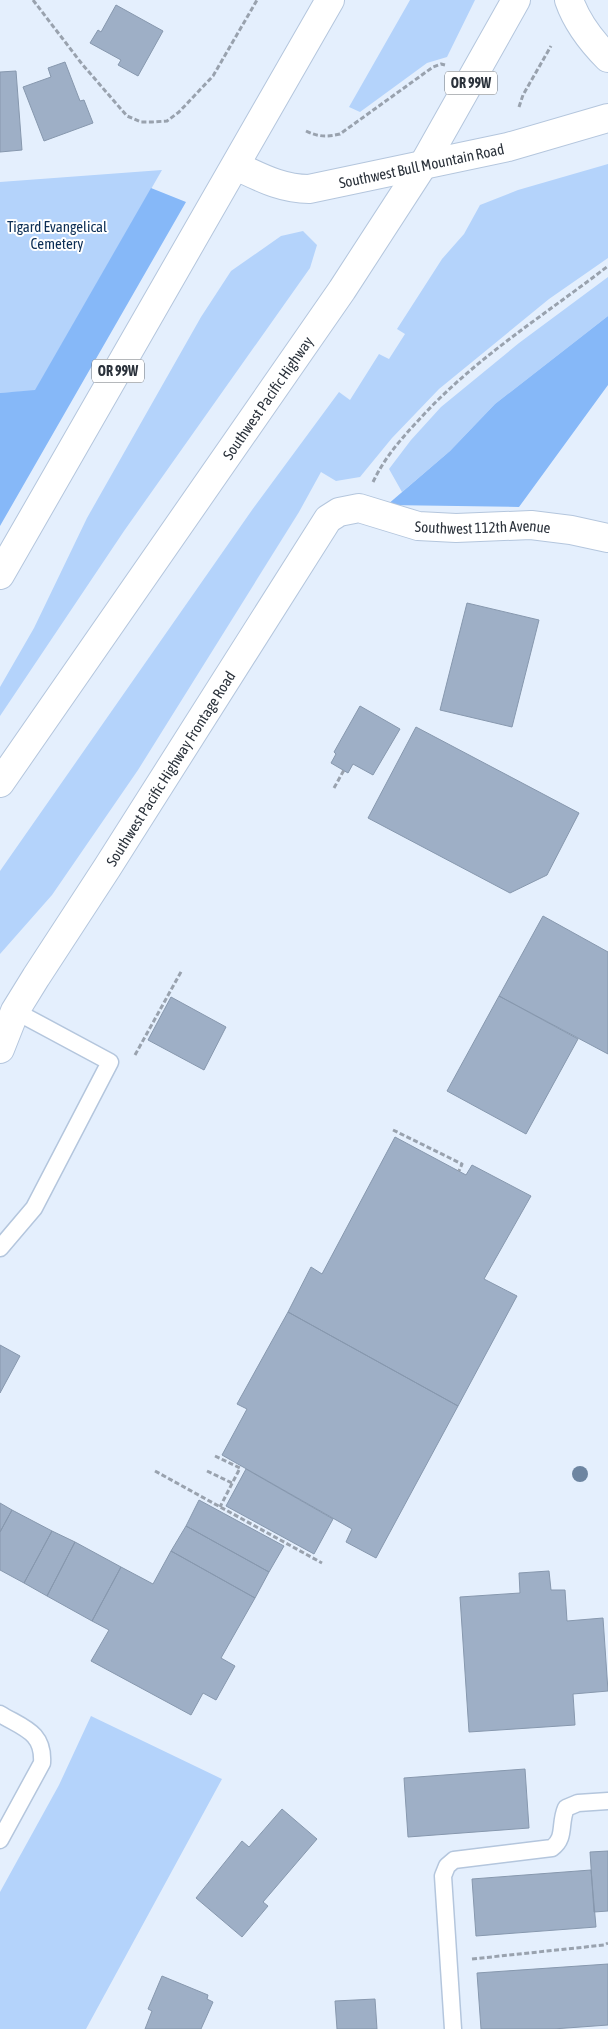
<svg xmlns="http://www.w3.org/2000/svg" width="608" height="2029" viewBox="0 0 608 2029" font-family="'Asap Condensed',sans-serif">
<style>
.green{fill:#b4d3fb}
.forest{fill:#86b8f8}
.building{fill:#9eafc6;stroke:#8798ae}
.lines{fill:none;stroke-linecap:round;stroke-linejoin:round}
.lane-casing{stroke:#b4c6dd;stroke-width:19}
.street-casing{stroke:#b4c6dd;stroke-width:30}
.secondary-casing{stroke:#b4c6dd;stroke-width:30}
.highway-casing{stroke:#b4c6dd;stroke-width:30}
.path{stroke:#99a2ae;stroke-width:3;stroke-dasharray:5 2.5;stroke-linecap:butt}
.lane{stroke:#fff;stroke-width:16}
.street{stroke:#fff;stroke-width:28}
.secondary{stroke:#fff;stroke-width:28}
.highway{stroke:#fff;stroke-width:28}
.tree{fill:#6d85a1}
.labels{text-anchor:middle;dominant-baseline:central;stroke-width:4;stroke-linejoin:round;paint-order:stroke}
.shield{fill:#fff;stroke:#6b7076;stroke-width:1}
.shield-label{font-size:14px;font-weight:bold;fill:#2b323b}
.street-label{font-size:15px;fill:#2b323b;stroke:#fff}
.park-label{font-size:15px;fill:#0c2e55;stroke:#fff}
</style>
<rect width="100%" height="100%" fill="#e4effd"/>
<path class="green" d="M410 0H475L447 57 427 63 360 112 349 107Z
M608 164V258L549 299 439 389 392 438 360 477 336 481 321 472 299 512 138 770 52 895 0 954V871L252 510 339 392 350 400 379 354 389 359 405 334 397 329 442 259 464 234 480 205 518 190Z
M162 170 35 391 0 393V182Z
M303 231 317 245 310 268 124 531 0 716V687L34 628 87 518 201 317 231 271 281 236Z
M608 277V316L495 404 450 451 402 492 389 469 411 440 441 407 519 343Z
M91 1716 222 1779 86 2029H0V1892L59 1785Z"/>
<path class="forest" d="M151 188 186 202 0 526V393L35 390Z
M608 316V385L519 507 387 505 450 451 495 404Z"/>
<path class="building" d="M116 5 163 31 138 76 118 65 121 60 90 43 98 30 101 32Z
M65 62 80 101 84 100 93 123 44 141 23 87 51 77 48 68Z
M16 71 22 150 0 152V72Z
M467 603 539 620 512 727 440 710Z
M360 706 400 729 373 775 353 764 348 773 331 763 336 754 334 752Z
M416 727 579 813 547 875 510 893 368 818Z
M543 916 608 952V1054L499 996Z
M499 996 578 1039 526 1134 447 1091Z
M171 997 226 1027 204 1070 148 1040Z
M395 1137 466 1175 472 1165 531 1196 484 1279 517 1296 458 1406 288 1312 311 1267 322 1274Z
M288 1312 458 1406 376 1558 346 1542 352 1529 222 1455 247 1409 237 1404Z
M0 1345 20 1356 0 1393Z
M246 1469 333 1519 314 1554 226 1506Z
M199 1500 284 1546 269 1572 186 1526Z
M0 1503 12 1510 0 1532Z
M12 1510 52 1531 24 1583 0 1570V1532Z
M186 1526 269 1572 255 1598 171 1551Z
M52 1531 75 1542 47 1596 24 1583Z
M75 1542 121 1567 92 1621 47 1596Z
M171 1551 255 1598 221 1658 235 1666 216 1700 203 1693 191 1715 91 1661 109 1630 92 1621 121 1567 153 1584Z
M549 1571 551 1590H565L567 1621 603 1618 608 1691 573 1694 575 1725 469 1732 460 1597 520 1593 519 1573Z
M525 1769 529 1828 408 1837 404 1778Z
M282 1809 317 1839 263 1902 268 1906 242 1937 196 1898 242 1841 249 1847Z
M608 1851V1911L594 1912 590 1852Z
M591 1870 596 1927 476 1936 472 1879Z
M608 1964V2025L553 2029H481L477 1973Z
M162 1976 208 1995 207 1999 213 2002 201 2029H145L152 2011 148 2009Z
M375 1999 377 2029H337L335 2001Z"/>
<g class="lines">
<defs>
<path id="lane" d="M0 1248 34 1208 110 1062 15 1011
M0 1714C23 1728 44 1732 42 1763L0 1840
M453 2029 443 1876 447 1866 454 1860 552 1848C566 1838 559 1824 566 1808L578 1803 608 1801"/>
<g id="street">
<path id="s1" d="M0 1049 15 1011 36 977 107 868 328 519 339 512 359 508 418 526 456 528 531 525 571 530 608 538"/>
</g>
<g id="secondary">
<path id="s2" d="M236 166C260 177 281 189 309 189L508 147 608 118"/>
</g>
<g id="highway">
<path d="M569 0C577 23 591 41 608 58"/>
<path d="M0 575 330 0"/>
<path id="s3" d="M0 783 342 290 423 165 516 0"/>
</g>
</defs>
<use href="#lane" class="lane-casing"/>
<use href="#street" class="street-casing"/>
<use href="#secondary" class="secondary-casing"/>
<use href="#highway" class="highway-casing"/>
<path class="path" d="M33 0 82 64 127 116 141 122H152L167 121 179 112 213 76 257 0
M519 107 523 95 551 46
M306 131C318 137 327 137 340 134L433 67 441 64 445 65
M373 482C384 459 399 441 416 423 472 360 542 317 608 266
M334 788 344 770
M135 1055 182 970
M393 1130 462 1164 459 1171
M215 1456 240 1468 220 1507
M155 1471 322 1563
M207 1471 232 1483
M472 1959 604 1945 608 1943"/>
<use href="#lane" class="lane"/>
<use href="#street" class="street"/>
<use href="#secondary" class="secondary"/>
<use href="#highway" class="highway"/>
</g>
<circle class="tree" cx="580" cy="1474" r="8"/>
<g class="labels">
<g class="shield">
<rect x="445" y="71.5" width="52" height="23" rx="4"/>
<rect x="92" y="359.5" width="52" height="23" rx="4"/>
</g>
<g class="shield-label">
<text x="471" y="83">OR 99W</text>
<text x="118" y="371">OR 99W</text>
</g>
<g class="street-label">
<text stroke="none"><textPath href="#s2" startOffset="192">Southwest Bull Mountain Road</textPath></text>
<text stroke="none"><textPath href="#s3" startOffset="469">Southwest Pacific Highway</textPath></text>
<text stroke="none"><textPath href="#s1" startOffset="784">Southwest 112th Avenue</textPath></text>
<text stroke="none"><textPath href="#s1" startOffset="329">Southwest Pacific Highway Frontage Road</textPath></text>
</g>
<g class="park-label">
<text x="57" y="226">Tigard Evangelical<tspan x="57" dy="17">Cemetery</tspan></text>
</g>
</g>
</svg>
